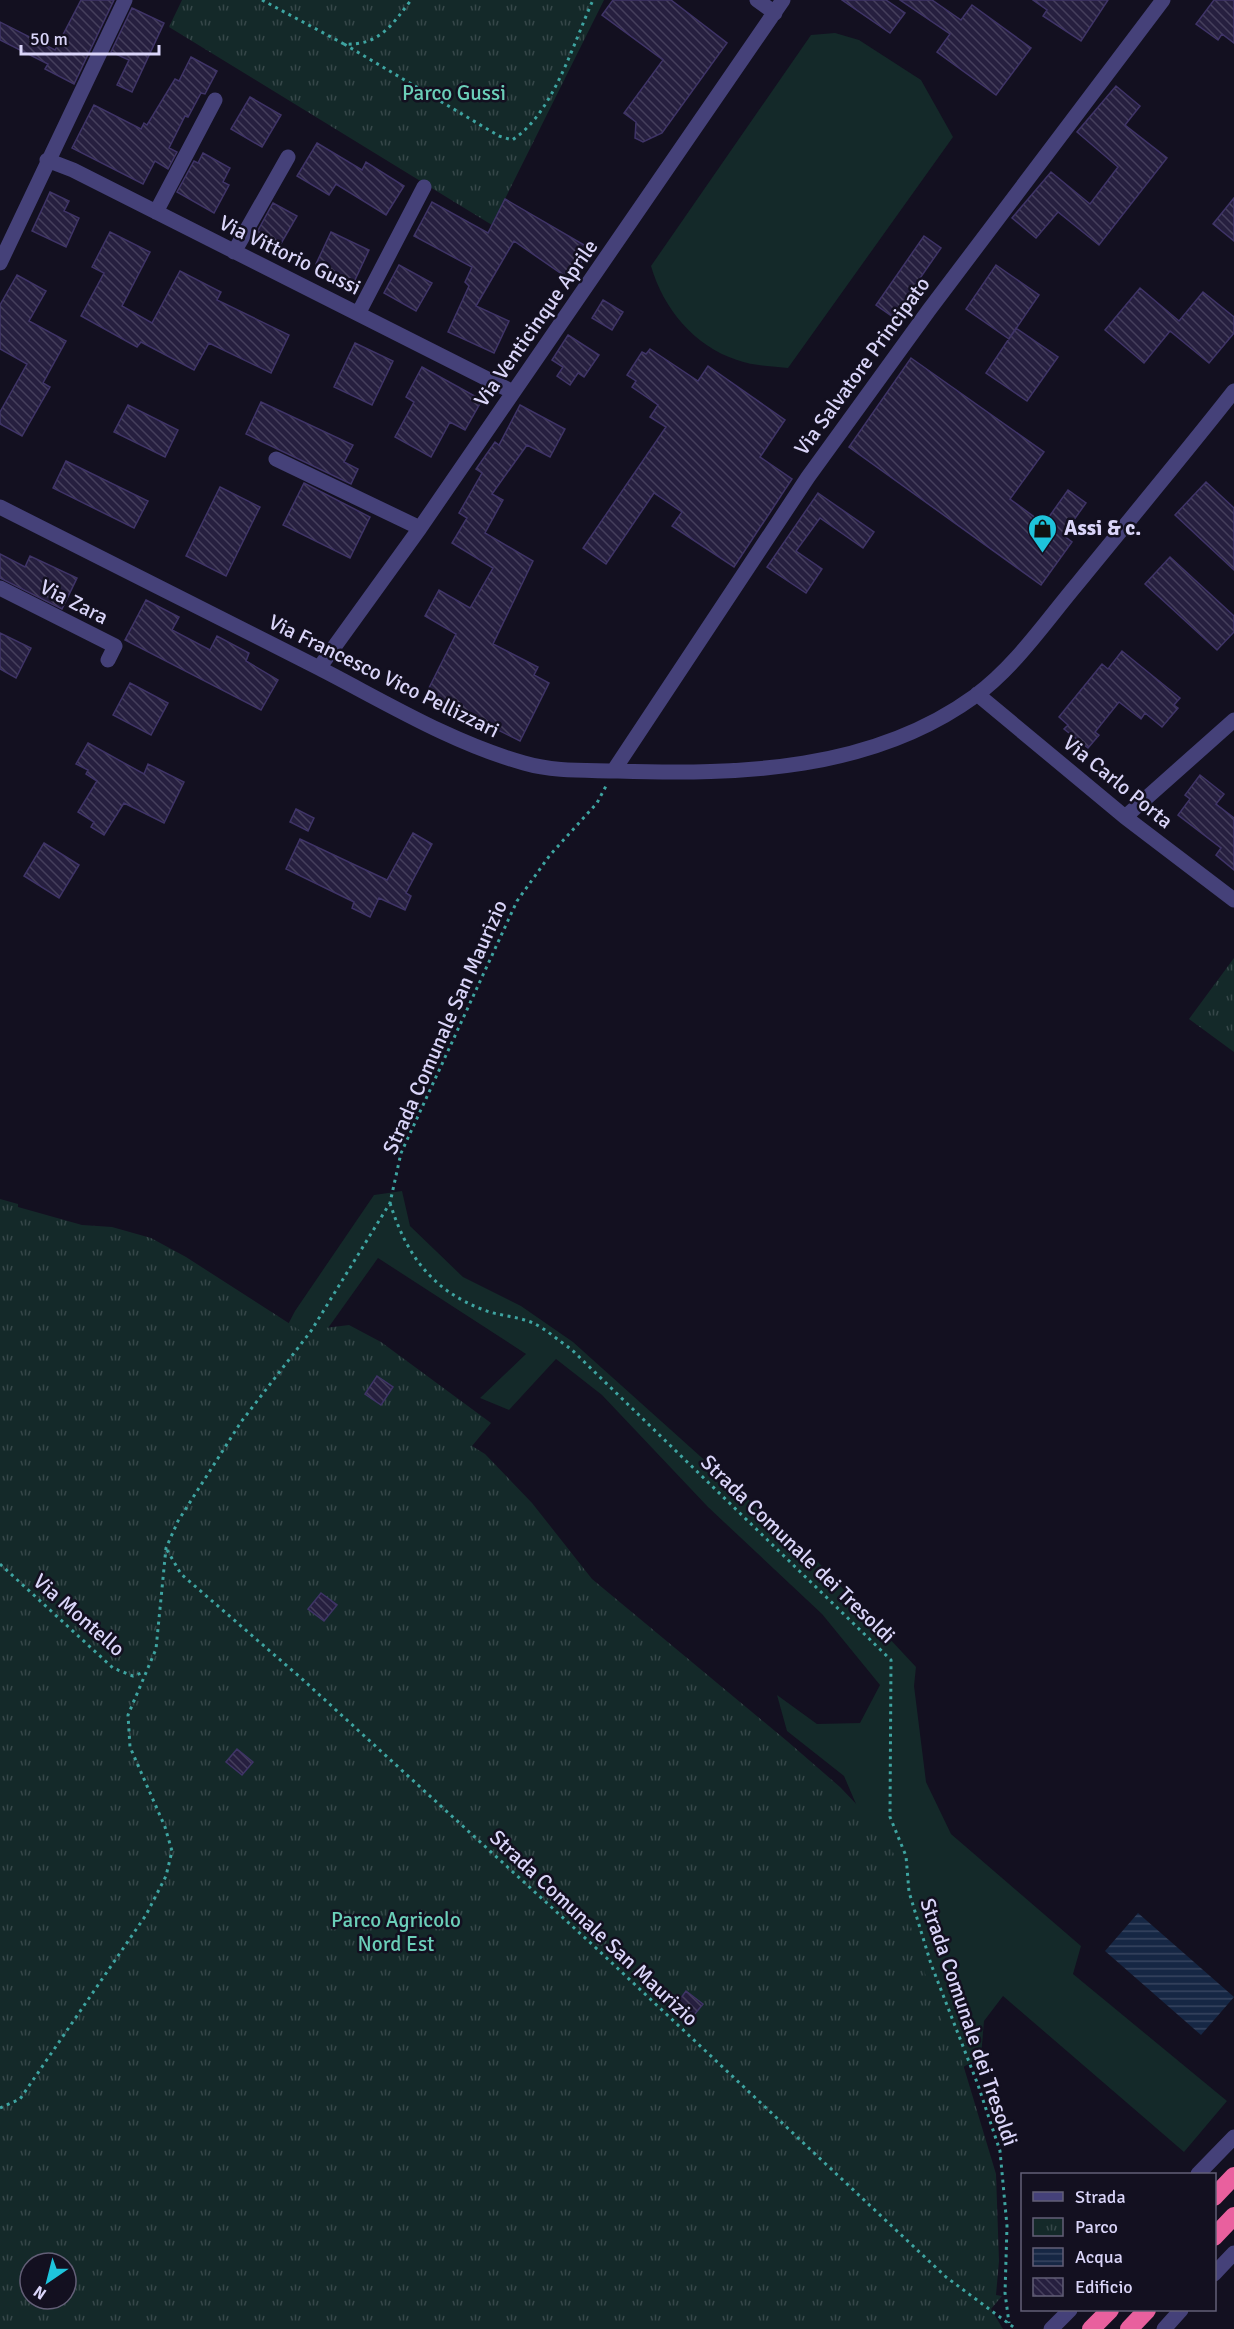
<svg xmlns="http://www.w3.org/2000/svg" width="1234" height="2329" viewBox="0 0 1234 2329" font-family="Signika,sans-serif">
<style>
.grass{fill:#142929}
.park{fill:url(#park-tufts);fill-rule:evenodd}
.water{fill:url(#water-rules)}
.building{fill:url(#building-back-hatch);stroke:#3f3467;stroke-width:1.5}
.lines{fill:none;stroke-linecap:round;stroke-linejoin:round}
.path{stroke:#3ea4a1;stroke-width:3;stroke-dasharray:3 4.5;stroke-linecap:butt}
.minor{stroke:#454179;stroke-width:15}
.highway{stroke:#e9609e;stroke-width:18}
.labels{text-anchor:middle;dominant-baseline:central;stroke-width:5;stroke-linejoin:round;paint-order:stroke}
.park-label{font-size:21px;fill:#6bcfb9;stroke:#131020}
.street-label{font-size:21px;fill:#dad5f9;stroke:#131020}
.poi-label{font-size:21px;font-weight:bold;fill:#dad5f9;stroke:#131020;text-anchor:start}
</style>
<defs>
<pattern id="park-tufts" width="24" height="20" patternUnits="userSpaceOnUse" patternTransform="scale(1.5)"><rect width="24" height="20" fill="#142929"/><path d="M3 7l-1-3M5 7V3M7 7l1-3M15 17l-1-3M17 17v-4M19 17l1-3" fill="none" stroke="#364749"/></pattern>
<pattern id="water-rules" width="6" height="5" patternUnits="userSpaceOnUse" patternTransform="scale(1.5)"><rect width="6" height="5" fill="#162744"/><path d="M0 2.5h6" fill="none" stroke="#374560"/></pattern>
<pattern id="building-back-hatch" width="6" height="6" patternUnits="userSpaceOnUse" patternTransform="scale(1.5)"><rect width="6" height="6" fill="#261f3f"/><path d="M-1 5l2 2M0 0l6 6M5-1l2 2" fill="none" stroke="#453f5c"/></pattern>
</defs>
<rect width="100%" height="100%" fill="#131020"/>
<path class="grass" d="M835 33 859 40 921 80 953 137 788 368C771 366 753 366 737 360 694 346 663 308 651 266L811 35Z
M402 1191 410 1226 463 1277 521 1306 573 1342 818 1562 916 1667 914 1686 926 1782 951 1834 1081 1946 1073 1974 1227 2101 1184 2152 1003 1996 984 2021 981 2057 958 2070 868 1832 844 1776 787 1731 777 1695 817 1724 860 1723 880 1685 822 1614 708 1507 602 1395 556 1359 509 1410 480 1398 526 1354 378 1258 291 1380 283 1334 295 1311 374 1195Z"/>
<path class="park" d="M182 0H604L492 225 169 27Z
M1234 958V1052L1189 1019Z
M0 1199 18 1204V1207L82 1225 112 1227 151 1238 186 1257 301 1331 349 1325 381 1342 491 1423 472 1446 485 1454 532 1503 592 1579 787 1741 840 1787 882 1831 895 1856 900 1890 927 1980 949 2041 962 2061 996 2174 999 2261 996 2295 1002 2296 991 2309 1003 2329H0ZM30 2263H66V2299H30Z"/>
<path class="water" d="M1138 1913 1234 1997 1201 2035 1105 1951Z"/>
<path class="building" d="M81 0H114L74 84 45 69 48 64 0 40V22L55 50Z
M613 0H671L727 43 662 133 643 142 635 138 636 122 624 113 663 60 602 15Z
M842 0H886L905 13 890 33Z
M900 0H932L961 20 972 5 1031 48 996 95 937 52 950 34Z
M1033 0H1108L1081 41 1043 16 1047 10Z
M1214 0H1234V43L1222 34 1218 40 1196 24Z
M132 8 164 23 132 92 117 85 129 60 111 52Z
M191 57 217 71 205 94 201 93 188 117 185 116 169 148 177 152 168 169 155 161 143 184 72 148 94 105 141 129 144 123 147 125 175 79 179 81Z
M1116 86 1140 106 1125 125 1167 158 1099 245 1058 212 1036 238 1012 218 1051 172 1090 204 1118 167 1077 132Z
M250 97 281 115 262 147 231 129Z
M317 143 362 170 366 162 404 186 386 215 336 184 329 195 297 176Z
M203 153 230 168 223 182 229 185 214 213 177 192 194 161 198 163Z
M50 192 69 201 64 211 79 218 66 247 32 231Z
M1234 198V241L1213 224Z
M505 199 591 249 569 279 514 241 476 306 509 321 494 353 448 332 469 286 465 282 472 267 414 236 432 202 488 233Z
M273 203 297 216 279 247 256 234Z
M110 232 150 252 122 306 152 323 180 271 221 292 217 300 289 335 271 373 209 343 194 370 141 342 137 347 81 316 104 273 92 267Z
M331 232 369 250 354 282 316 264Z
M924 236 941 248 893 317 876 305Z
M399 265 432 283 416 311 384 293Z
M996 265 1039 295 1009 339 966 309Z
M17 275 46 291 29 321 66 341 43 383 50 387 22 436 0 424V412L27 364 0 349V305Z
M1140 288 1179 321 1203 292 1234 317V333L1209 363 1170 331 1144 363 1105 330Z
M603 300 623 312 612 330 592 318Z
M1016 328 1058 357 1027 401 986 373Z
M568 335 599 355 584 377 578 373 570 385 557 376 563 367 552 360Z
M355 343 393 361 372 405 334 387Z
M650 349 698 381 708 366 785 420 760 457 792 479 734 567 672 526 682 512 654 493 606 564 583 548 666 427 650 417 658 405 632 387 636 381 627 375 642 352 646 354Z
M911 358 1044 452 1010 499 1044 524 1068 490 1086 503 1063 535 1072 542 1041 585 849 447Z
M422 367 482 400 465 430 450 422 431 457 395 437 414 402 406 397Z
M261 402 353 445 344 462 358 469 351 484 246 434Z
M128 405 178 430 165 457 114 432Z
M520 405 565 429 550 457 527 445 492 494 503 500 485 533 533 561 493 644 538 667 534 675 549 683 520 741 426 694 456 634 425 616 439 590 470 608 493 568 452 543 467 518 459 513 482 473 476 469 495 442 499 445Z
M66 461 148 501 134 528 53 488Z
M1206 482 1234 508V570L1175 515Z
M304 483 370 517 350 558 283 525Z
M220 487 260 507 226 576 186 556Z
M818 493 874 532 863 548 820 518 796 551 822 569 806 593 767 567Z
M0 554 25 567 30 556 77 578 62 609 0 578Z
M1170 557 1234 616V632L1217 650 1145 584Z
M146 600 179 617 172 630 210 650 217 636 249 653 246 661 278 680 261 710 125 640Z
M0 633 31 648 16 678 0 669Z
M1122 651 1180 698 1174 705 1178 708 1162 727 1145 713 1141 719 1119 702 1095 732 1099 735 1088 748 1064 729 1068 725 1059 717 1102 664 1108 669Z
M130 683 168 703 151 735 113 715Z
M88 743 144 774 148 764 184 782 164 823 124 803 104 835 91 827 94 822 78 812 97 781 86 774 88 770 76 764Z
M1200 775 1224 794 1216 804 1234 818V870L1216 855 1221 848 1178 815 1190 799 1185 795Z
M296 809 314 818 308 831 290 822Z
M413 833 432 844 406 893 411 896 405 910 379 898 370 917 352 908 354 902 286 869 300 839 387 880Z
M44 843 79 865 59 898 24 876Z
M377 1376 393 1387 381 1405 365 1394Z
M321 1593 337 1605 324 1621 308 1609Z
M237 1749 253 1762 242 1775 226 1762Z
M686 1991 703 2004 694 2015 678 2002Z"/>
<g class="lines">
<path class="path" d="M262 0 344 44C379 46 392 25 411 0
M344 44 499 136 512 140C553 114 573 44 593 0
M390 1203C406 1254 431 1290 484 1310 499 1316 517 1316 533 1323 546 1329 559 1341 571 1349L891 1660 890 1817 906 1856 909 1892 931 1964 978 2085 1000 2151 1007 2226 1005 2293 1009 2323
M167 1550 181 1574 301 1678 596 1948 946 2277 1016 2329
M0 1564 113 1668 133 1676 144 1672
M0 2108 20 2099 146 1915 166 1876 172 1851 165 1827 130 1747 128 1715 156 1649 166 1548 178 1521 241 1422 311 1331 390 1203 401 1153 517 901 550 855 597 803 606 786"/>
<path class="minor" d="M757 0 775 13
M47 160 73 170 513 392
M156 212 215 100
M234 252 288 157
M0 263 125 0
M359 312 424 187
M276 459 420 528
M0 507C106 561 213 614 319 668 385 702 452 743 524 763 555 772 586 770 618 771 740 775 872 771 975 696 1015 667 1046 621 1078 583 1130 519 1183 456 1234 391
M0 588 115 646 108 660
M319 668 420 528 783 0
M977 694 1125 817 1234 900
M614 770 808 477 929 310 1163 0
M1125 817 1234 720
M1198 2174 1234 2137
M1214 2274 1234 2253
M1051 2329 1070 2310
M1164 2329 1181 2310"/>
<path class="highway" d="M1214 2197 1234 2176
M1214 2237 1234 2216
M1091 2329 1110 2310
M1129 2329 1147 2310"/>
</g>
<defs>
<symbol id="shop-pin" viewBox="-11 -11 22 30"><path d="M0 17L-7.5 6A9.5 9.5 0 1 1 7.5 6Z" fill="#1ec4dc" stroke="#131020"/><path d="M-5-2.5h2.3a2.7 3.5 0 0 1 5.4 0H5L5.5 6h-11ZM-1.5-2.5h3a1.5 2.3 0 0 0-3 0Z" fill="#111"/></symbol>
</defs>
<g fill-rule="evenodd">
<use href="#shop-pin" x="1026" y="512" width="33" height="45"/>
</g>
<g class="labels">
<g class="park-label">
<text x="454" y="93">Parco Gussi</text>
<text x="396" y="1920">Parco Agricolo<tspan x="396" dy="24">Nord Est</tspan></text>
</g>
<g class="street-label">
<text transform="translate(290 255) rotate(26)">Via Vittorio Gussi</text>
<text transform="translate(536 323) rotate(-55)">Via Venticinque Aprile</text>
<text transform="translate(862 366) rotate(-54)">Via Salvatore Principato</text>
<text transform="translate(74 602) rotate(27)">Via Zara</text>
<text transform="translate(384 676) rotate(26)">Via Francesco Vico Pellizzari</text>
<text transform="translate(1118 782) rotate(39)">Via Carlo Porta</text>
<text transform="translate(445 1027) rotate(-66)">Strada Comunale San Maurizio</text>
<text transform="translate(798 1549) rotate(44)">Strada Comunale dei Tresoldi</text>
<text transform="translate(79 1615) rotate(41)">Via Montello</text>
<text transform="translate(594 1928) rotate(43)">Strada Comunale San Maurizio</text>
<text transform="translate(969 2022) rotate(71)">Strada Comunale dei Tresoldi</text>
</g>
<g class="poi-label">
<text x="1064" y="528">Assi &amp; c.</text>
</g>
</g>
<rect x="1021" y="2173" width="195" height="138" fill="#131020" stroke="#635f77" stroke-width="1.5"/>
<rect x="1033" y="2192" width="30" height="9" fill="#454179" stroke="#635f77" stroke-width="1.5"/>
<text x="1075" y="2203" font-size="18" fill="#dad5f9">Strada</text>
<rect x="1033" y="2218" width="30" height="18" fill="url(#park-tufts)" stroke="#635f77" stroke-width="1.5"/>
<text x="1075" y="2233" font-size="18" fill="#dad5f9">Parco</text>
<rect x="1033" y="2248" width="30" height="18" fill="url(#water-rules)" stroke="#635f77" stroke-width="1.5"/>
<text x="1075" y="2263" font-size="18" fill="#dad5f9">Acqua</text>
<rect x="1033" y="2278" width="30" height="18" fill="url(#building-back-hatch)" stroke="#635f77" stroke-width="1.5"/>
<text x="1075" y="2293" font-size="18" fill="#dad5f9">Edificio</text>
<g transform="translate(48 2281) rotate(215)"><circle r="28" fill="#131020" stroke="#635f77" stroke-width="1.5"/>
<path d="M0-4.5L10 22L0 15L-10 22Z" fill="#1ec4dc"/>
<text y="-9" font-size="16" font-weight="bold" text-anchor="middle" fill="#dad5f9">N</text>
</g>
<path d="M21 45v9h138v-9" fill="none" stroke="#dad5f9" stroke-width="3"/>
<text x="30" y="45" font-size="18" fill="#dad5f9" stroke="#131020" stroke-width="4.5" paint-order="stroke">50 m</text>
</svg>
